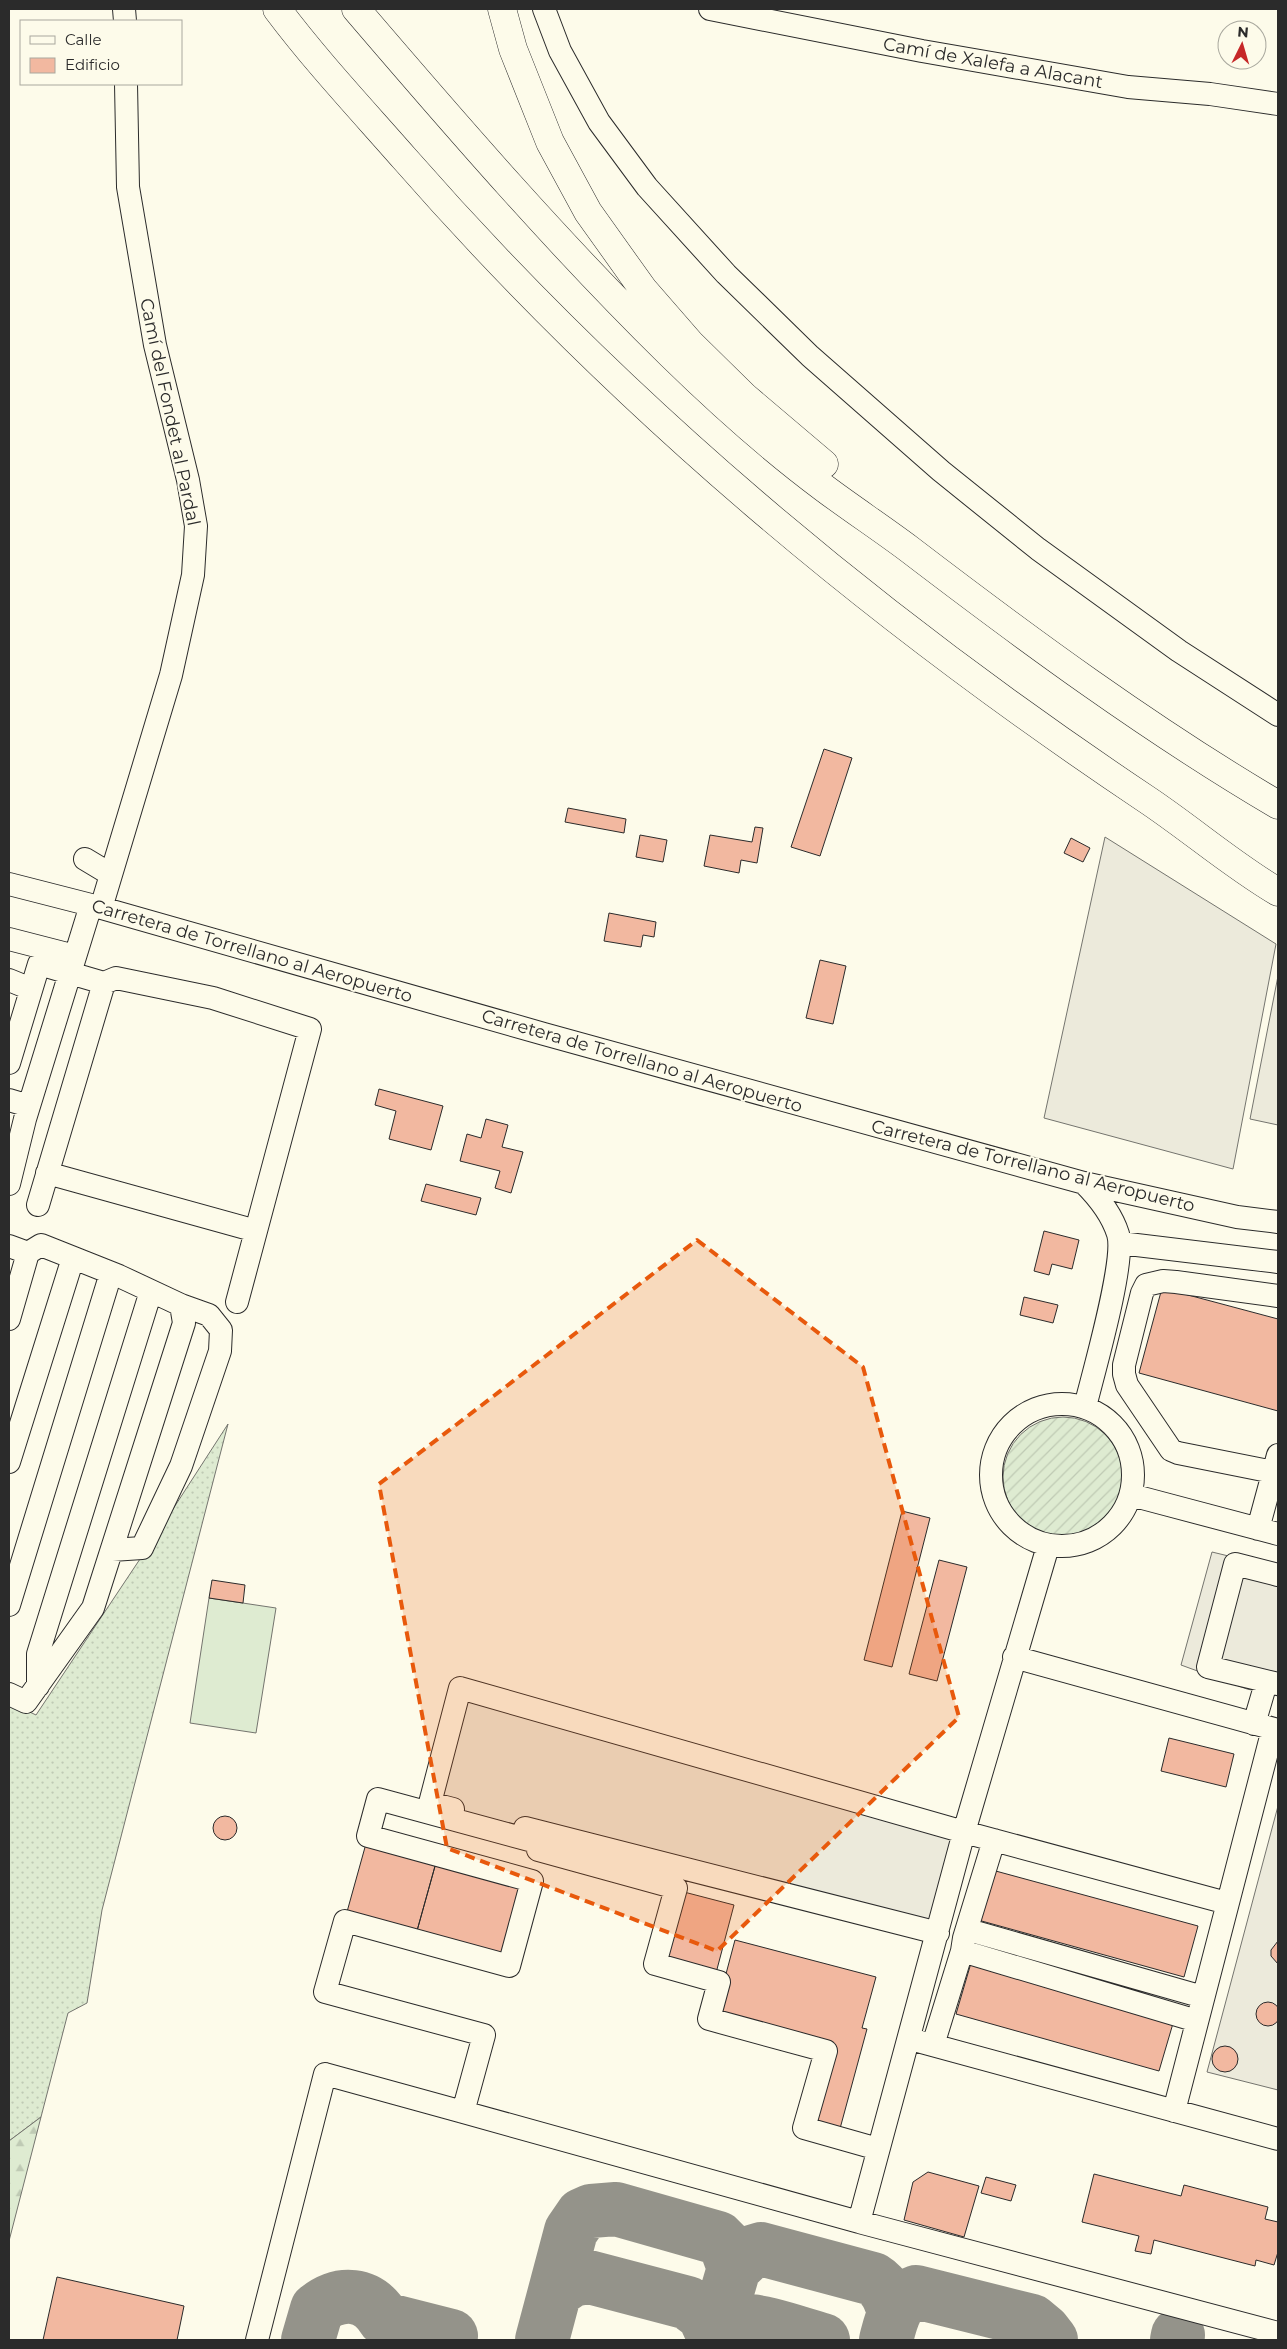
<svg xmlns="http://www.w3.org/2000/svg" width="1287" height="2349" viewBox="0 0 1287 2349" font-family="Montserrat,sans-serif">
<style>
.grass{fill:url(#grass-dots);stroke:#74746e}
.forest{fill:url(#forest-firs);stroke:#74746e}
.garden{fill:url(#garden-furrows);stroke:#74746e}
.pitch{fill:#deebd1;stroke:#74746e}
.parking{fill:#eceadb;stroke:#74746e}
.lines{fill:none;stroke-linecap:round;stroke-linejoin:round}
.taxiway{stroke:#94938a;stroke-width:54}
.building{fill:#f2b8a0;stroke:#2b2b2b}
.minor-casing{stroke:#2b2b2b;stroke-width:24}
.highway-casing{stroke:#2b2b2b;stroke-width:29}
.minor{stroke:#fdfbea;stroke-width:22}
.highway{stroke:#fdfbea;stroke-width:28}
.marked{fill:#e8590c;fill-opacity:0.2;stroke:#e8590c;stroke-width:4;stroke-dasharray:10 6;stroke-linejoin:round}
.labels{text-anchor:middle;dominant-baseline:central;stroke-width:4;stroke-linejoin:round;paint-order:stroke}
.street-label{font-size:18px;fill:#2b2b2b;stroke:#fdfbea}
</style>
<defs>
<pattern id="grass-dots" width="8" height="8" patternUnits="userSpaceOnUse" patternTransform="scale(1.25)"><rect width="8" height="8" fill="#deebd1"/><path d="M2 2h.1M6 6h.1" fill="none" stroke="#bfcab4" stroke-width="1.8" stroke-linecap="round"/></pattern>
<pattern id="forest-firs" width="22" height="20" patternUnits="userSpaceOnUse" patternTransform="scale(1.25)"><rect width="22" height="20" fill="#deebd1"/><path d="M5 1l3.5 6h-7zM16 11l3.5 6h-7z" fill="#bfcab4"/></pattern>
<pattern id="garden-furrows" width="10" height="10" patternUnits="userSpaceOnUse" patternTransform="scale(1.25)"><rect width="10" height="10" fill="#deebd1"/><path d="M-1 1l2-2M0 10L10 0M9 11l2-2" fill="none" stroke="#bfcab4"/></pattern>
</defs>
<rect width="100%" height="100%" fill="#fdfbea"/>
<path class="grass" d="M228 1424 102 1910 87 2003 68 2013 41 2117 9 2141V1702L36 1715 162 1526Z"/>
<path class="forest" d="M41 2117 9 2241V2141Z"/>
<path class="garden" d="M1003 1477a60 60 0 1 1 120 0a60 60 0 1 1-120 0Z"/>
<path class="pitch" d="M209 1598 276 1608 256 1733 190 1723Z"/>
<path class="parking" d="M1105 837 1276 944 1233 1169 1044 1118Z
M1278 976V1125L1250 1119Z
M1212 1552 1278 1568V1696L1247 1689 1181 1665Z
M460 1688 964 1832 938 1933 430 1803Z
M1278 1806V2090L1207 2072Z"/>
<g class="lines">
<path class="taxiway" d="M556 2291 572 2280 589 2277 688 2303 704 2315 714 2337
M308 2340 317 2309C340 2291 368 2292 384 2319L451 2336
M542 2340 571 2231 582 2215 591 2211 616 2209 718 2238 726 2246 734 2268
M713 2340 734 2268 751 2252 761 2249 873 2279C886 2287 890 2299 894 2312
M714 2340C719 2332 733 2322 743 2321 759 2319 804 2335 823 2340
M886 2340C891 2321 895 2299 916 2292L1032 2321 1044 2331 1051 2340
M1177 2340 1178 2335"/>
</g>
<path class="building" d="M824 749 852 758 820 856 791 847Z
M568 808 626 819 624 833 565 822Z
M755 827 763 828 757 863 741 860 739 873 704 866 710 835 752 842Z
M640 835 667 840 663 862 636 857Z
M1071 838 1090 848 1083 862 1064 853Z
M609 913 656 922 654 937 643 935 641 947 604 941Z
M820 960 846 966 833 1024 806 1018Z
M379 1089 443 1106 431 1150 389 1139 396 1111 375 1105Z
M486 1119 508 1125 502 1147 523 1152 511 1193 495 1188 500 1171 460 1161 467 1134 481 1138Z
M426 1184 481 1198 476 1215 421 1201Z
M1044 1231 1079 1240 1072 1269 1052 1264 1049 1275 1034 1271Z
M1162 1288 1278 1319V1411L1139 1373Z
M1024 1297 1058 1305 1053 1323 1020 1315Z
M902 1511 930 1518 892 1667 864 1660Z
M939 1560 967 1567 937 1681 909 1674Z
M212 1580 245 1585 243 1603 209 1598Z
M1169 1738 1234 1754 1226 1787 1161 1771Z
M213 1828a12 12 0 1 1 24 0a12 12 0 1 1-24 0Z
M367 1840 437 1859 415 1938 345 1919Z
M437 1859 528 1884 506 1964 415 1938Z
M992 1870 1198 1926 1184 1977 978 1920Z
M684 1892 734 1905 716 1973 666 1960Z
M735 1940 876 1977 862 2028 867 2029 838 2136 808 2128 829 2049 714 2019Z
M1278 1941V1964L1271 1956V1950Z
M971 1963 1174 2020 1159 2071 956 2014Z
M1256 2014a12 12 0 1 1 24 0a12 12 0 1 1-24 0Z
M1212 2059a13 13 0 1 1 26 0a13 13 0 1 1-26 0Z
M928 2172 979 2186 964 2237 904 2220 913 2182Z
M1094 2174 1181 2196 1184 2185 1268 2207 1265 2219 1278 2222V2252L1274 2265 1256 2260 1255 2266 1154 2240 1151 2254 1135 2251 1139 2236 1082 2222Z
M986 2177 1016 2185 1011 2201 981 2193Z
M57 2277 184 2306 177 2340H43Z"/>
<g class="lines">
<defs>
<path id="minor" d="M124 9 125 21
M544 9 560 51 599 122 647 187 726 274 810 356 941 471 1038 549 1179 651 1278 715
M710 9 922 51 1128 87 1210 94 1278 104
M85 859 110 874
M9 884 91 905 544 1034 1084 1183 1237 1217 1278 1222
M101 908 171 675 193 575 196 526 188 480 155 345 128 187 126 84
M9 939 75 956
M9 980 31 989
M104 983 116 978 213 998 310 1029 237 1302
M9 1063 39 964 104 983 38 1205
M9 1100 29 1106
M47 1173 256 1231
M1084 1183C1098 1197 1112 1215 1118 1234 1126 1261 1093 1374 1085 1407
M9 1184 25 1119 91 905
M1120 1243 1278 1262
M9 1246 28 1253 9 1319
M991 1475a71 71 0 1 1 142 0a71 71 0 1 1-142 0Z
M9 1462 73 1258
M1273 1472 1178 1453 1171 1450 1127 1385 1124 1374V1365L1142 1293 1146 1285 1163 1281 1176 1282 1278 1296
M1131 1495 1278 1534
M1258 1529 1278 1455
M1048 1546 964 1832 859 2222 1278 2333
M112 1550 142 1548 181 1466 220 1351 221 1330 209 1315 181 1305
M1278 1575 1235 1564 1208 1667 1278 1684
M9 1605 111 1273
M1014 1657 1278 1730
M38 1686V1654L151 1291
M9 1694 26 1702 93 1608 184 1323 181 1305 119 1276 41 1245 28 1253
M1254 1724 1266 1683
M453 1809 430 1803 460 1688 964 1832 1227 1903
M525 1828 938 1933
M964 1938 994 1840
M1197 2021 962 1951 964 1938 972 1931 1203 1997
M910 2039 1278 2139
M933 2045 962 1951
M1174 2111 1273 1729
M859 2222 463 2112 484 2035 325 1992 345 1921 509 1966 532 1881 368 1836 378 1799 540 1843 538 1850 676 1888 655 1964 719 1982 709 2019 826 2051 804 2128 878 2149
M257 2340 325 2074 463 2112"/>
<path id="highway" d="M277 9C316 61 361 109 404 158 622 407 871 615 1146 799 1191 829 1232 865 1278 892
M356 9C457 127 560 246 671 355 717 400 773 450 824 488 852 509 881 528 909 549 1028 640 1149 729 1278 805
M502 9 513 49 550 142 588 212 643 289 690 343 745 397 824 464"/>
</defs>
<use href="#minor" class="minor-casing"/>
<use href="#highway" class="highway-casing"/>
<use href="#minor" class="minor"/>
<use href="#highway" class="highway"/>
</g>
<path class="marked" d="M697 1240 863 1367 959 1717 717 1951 447 1848 379 1484Z"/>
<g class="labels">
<g class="street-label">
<text transform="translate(993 63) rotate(10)">Camí de Xalefa a Alacant</text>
<text transform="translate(170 412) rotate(78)">Camí del Fondet al Pardal</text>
<text transform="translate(252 951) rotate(16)">Carretera de Torrellano al Aeropuerto</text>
<text transform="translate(642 1061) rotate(16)">Carretera de Torrellano al Aeropuerto</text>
<text transform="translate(1033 1166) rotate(14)">Carretera de Torrellano al Aeropuerto</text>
</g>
</g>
<rect width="1287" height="2349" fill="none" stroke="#2b2b2b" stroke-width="20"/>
<rect x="20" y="20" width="162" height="65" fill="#fdfbea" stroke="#a9a89e"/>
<rect x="30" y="36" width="25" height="8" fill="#fdfbea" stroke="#a9a89e"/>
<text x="65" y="45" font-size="15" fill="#2b2b2b">Calle</text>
<rect x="30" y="58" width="25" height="15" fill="#f2b8a0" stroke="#a9a89e"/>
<text x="65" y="70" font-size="15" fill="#2b2b2b">Edificio</text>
<g transform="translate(1242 45) rotate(5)"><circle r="24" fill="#fdfbea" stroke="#a9a89e"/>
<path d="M0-4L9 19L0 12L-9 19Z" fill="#c62828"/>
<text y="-8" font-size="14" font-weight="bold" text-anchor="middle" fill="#2b2b2b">N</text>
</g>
</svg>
